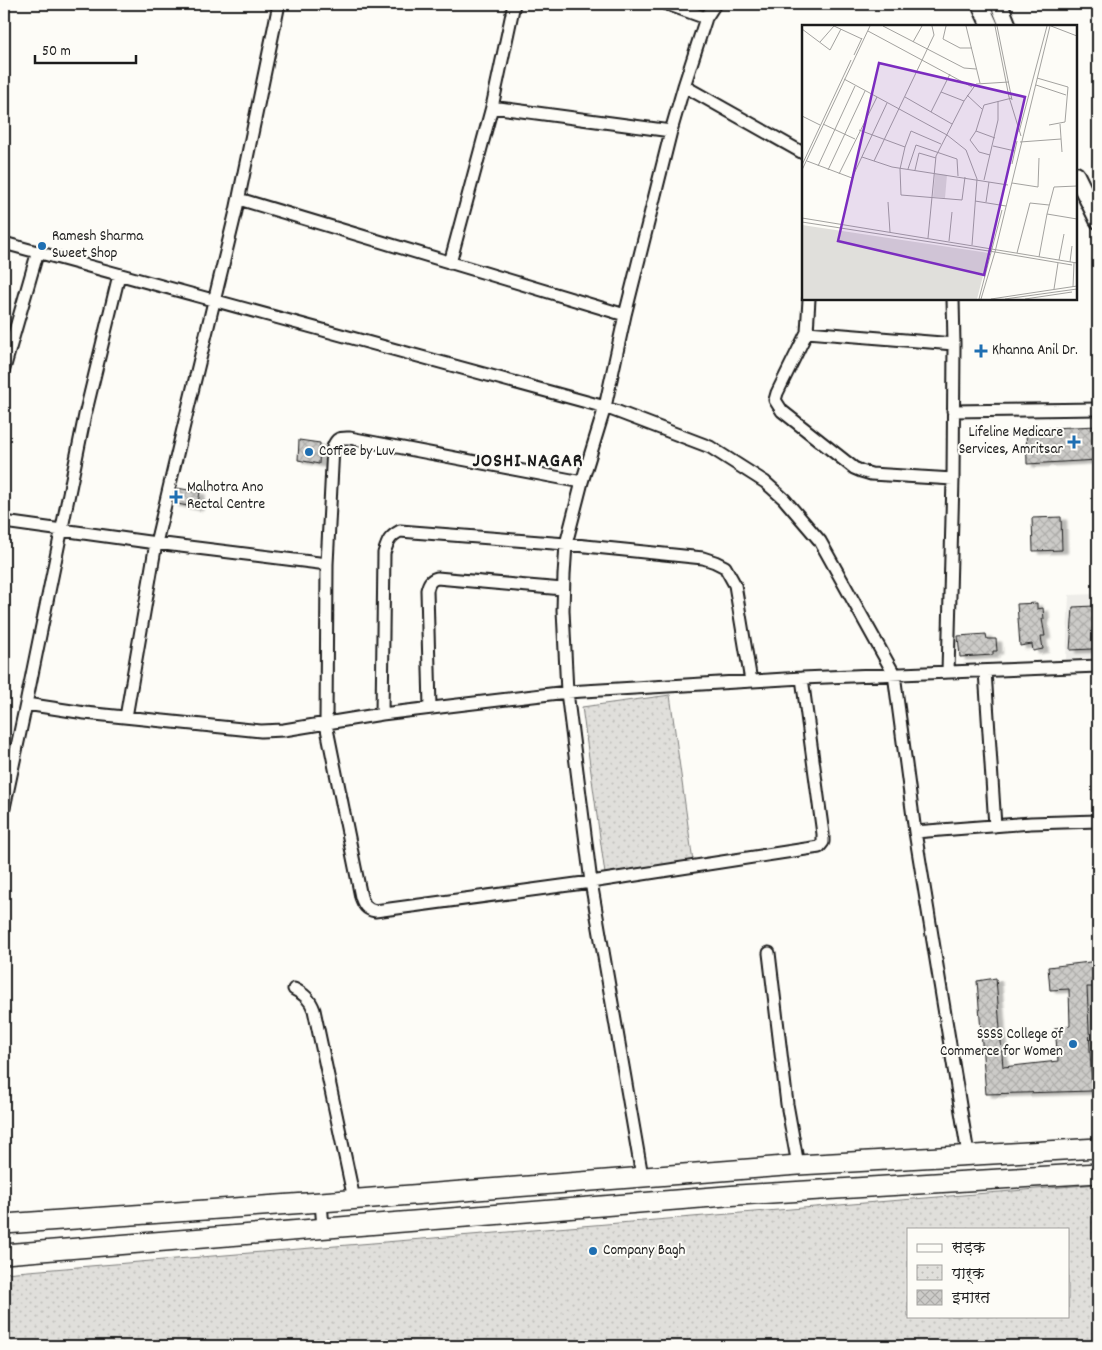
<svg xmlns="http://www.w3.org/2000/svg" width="1102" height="1350" viewBox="0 0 1102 1350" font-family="Dekko,'Playpen Sans Deva',sans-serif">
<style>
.built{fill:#eeede9}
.park{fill:url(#park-dots);stroke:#7e7e7c;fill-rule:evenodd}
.building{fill:url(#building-cross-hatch);stroke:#1c1c1c;filter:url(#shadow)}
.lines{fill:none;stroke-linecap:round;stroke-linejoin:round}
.street-casing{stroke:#1c1c1c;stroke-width:15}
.secondary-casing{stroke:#1c1c1c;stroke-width:20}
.primary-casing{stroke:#1c1c1c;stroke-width:22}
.street{stroke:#fdfcf7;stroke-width:11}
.secondary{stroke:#fdfcf7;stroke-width:16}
.primary{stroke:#fdfcf7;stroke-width:19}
.poi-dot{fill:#1f6fb2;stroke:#fdfcf7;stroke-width:2}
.labels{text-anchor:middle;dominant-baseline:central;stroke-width:4;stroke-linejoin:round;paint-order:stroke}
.poi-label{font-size:15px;fill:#1c1c1c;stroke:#fdfcf7;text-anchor:start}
.district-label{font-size:20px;font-weight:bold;letter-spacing:1px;fill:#1c1c1c;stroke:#fdfcf7}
.inset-road{fill:none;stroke:#a3a29f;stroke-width:1}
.view{fill:#7b2cbf;fill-opacity:0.15;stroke:#7b2cbf;stroke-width:2.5}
.inset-edge{fill:none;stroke:#1c1c1c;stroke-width:2.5}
</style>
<defs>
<pattern id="park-dots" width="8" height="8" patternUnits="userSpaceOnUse" patternTransform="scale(1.25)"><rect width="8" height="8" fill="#e0dfdb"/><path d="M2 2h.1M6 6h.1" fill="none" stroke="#c0bfbb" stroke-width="1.8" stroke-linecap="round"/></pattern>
<pattern id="building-cross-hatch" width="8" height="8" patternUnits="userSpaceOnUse" patternTransform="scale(1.25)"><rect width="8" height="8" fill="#cccbc8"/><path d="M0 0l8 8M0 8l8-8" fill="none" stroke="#afaeab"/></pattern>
<filter id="shadow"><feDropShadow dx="5.5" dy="3" stdDeviation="1" flood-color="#0004"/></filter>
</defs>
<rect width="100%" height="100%" fill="#fdfcf7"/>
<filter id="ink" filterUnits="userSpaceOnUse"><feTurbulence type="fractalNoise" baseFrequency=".02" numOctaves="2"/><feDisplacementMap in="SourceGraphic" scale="10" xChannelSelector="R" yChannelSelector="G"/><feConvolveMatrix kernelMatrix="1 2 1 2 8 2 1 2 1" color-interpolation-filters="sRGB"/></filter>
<g filter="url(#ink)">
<path class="built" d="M1098 594V657L1066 659 1069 595Z"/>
<path class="park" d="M670 695 693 862 605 874 582 707Z
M1098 1184V1346H4V1273ZM908 1229H1068V1316H908Z"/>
<path class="building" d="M1098 426V460L1027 464 1026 429Z
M299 440 320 443 319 464 298 460Z
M177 488 200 492 197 508 173 503Z
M1061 517 1062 550 1033 551 1032 518Z
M1037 603V609L1043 608 1044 619H1042L1045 636H1041L1043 649 1033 651 1032 644 1020 646 1017 604Z
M1094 606 1093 649 1070 650 1073 607Z
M986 634 987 639H996L997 651H993V655L960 657 958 636Z
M1098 961V987H1087L1092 1091 986 1094 977 981 996 978 1003 1067 1058 1061 1055 1028 1070 1026 1069 989 1050 990 1048 967Z"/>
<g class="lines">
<defs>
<path id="street" d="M667 4 706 18
M684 86 803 153
M492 107 671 131
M239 199 625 315
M4 243 605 407 710 447 765 482 784 499 820 541 894 674 915 832 968 1154
M450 263 492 107 514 4
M809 299 807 332 777 393 775 400 782 411 854 468 861 471 871 474 953 479
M807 332 954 344
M4 369 38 251
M953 411 1098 409
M4 522 156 543 327 564 326 724 361 897C364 905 366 909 375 911L591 882 819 847 823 842V834L802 678
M327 564 333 447C337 437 340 438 350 438L582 482
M985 671 995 826
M948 672 953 479 954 344 953 299
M26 704 85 713 261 731 284 730 382 714 567 692 802 678 1098 666
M430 708 427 590C429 583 430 580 437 578L563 589
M382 714 384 553C388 541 389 537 400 531L566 544 703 558 715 562 725 567 735 585 751 681
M126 717 156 543 183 429 236 211 279 4
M4 808 26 704 85 415 119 275
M915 832 1031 823 1098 821
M769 953 787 1104 798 1165
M294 989C304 994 310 999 314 1010L354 1199
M642 1176 591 882 567 692 563 610 564 575 566 544 582 482 605 407 625 315 671 131 684 86 706 18 715 4
M321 1202 323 1228"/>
<path id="secondary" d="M980 4 990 26
M999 4 1008 26
M1076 175 1098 220"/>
<path id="primary" d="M4 1224 321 1202 798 1165 1098 1148
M4 1254 738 1195 1098 1173"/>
</defs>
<use href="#street" class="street-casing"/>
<use href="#secondary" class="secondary-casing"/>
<use href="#primary" class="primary-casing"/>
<use href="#street" class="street"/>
<use href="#secondary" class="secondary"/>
<use href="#primary" class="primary"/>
</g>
</g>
<g class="poi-dot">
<circle cx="42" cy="246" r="5"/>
<path d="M978.5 343.5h5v5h5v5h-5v5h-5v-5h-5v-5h5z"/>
<path d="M1071.5 434.5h5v5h5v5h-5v5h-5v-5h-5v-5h5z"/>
<circle cx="309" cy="452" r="5"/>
<path d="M173.5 489.5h5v5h5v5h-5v5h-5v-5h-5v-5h5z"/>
<circle cx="1073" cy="1044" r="5"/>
<circle cx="593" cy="1251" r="5"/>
</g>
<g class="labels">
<g class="poi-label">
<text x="52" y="237">Ramesh Sharma<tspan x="52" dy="17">Sweet Shop</tspan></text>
<text x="992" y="351">Khanna Anil Dr.</text>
<text x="1063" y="433" text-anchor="end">Lifeline Medicare<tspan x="1063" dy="17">Services, Amritsar</tspan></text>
<text x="319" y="452">Coffee by Luv</text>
<text x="187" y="488">Malhotra Ano<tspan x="187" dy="17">Rectal Centre</tspan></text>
<text x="1063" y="1035" text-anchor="end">SSSS College of<tspan x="1063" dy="17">Commerce for Women</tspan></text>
<text x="603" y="1251">Company Bagh</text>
</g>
<g class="district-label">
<text x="528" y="462">JOSHI NAGAR</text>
</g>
</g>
<g transform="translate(802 25)">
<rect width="275" height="275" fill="#fdfcf7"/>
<path d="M133 149 145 150 143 173 131 172ZM0 200 187 228 175 274H0Z" fill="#e0dfdb"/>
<path class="inset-road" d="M32 1 60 14M81 1 162 43 174 44M144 1 141 14 158 23H170M164 1 178 58M193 1 207 72 219 111M195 1 210 75M249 1 275 11M0 4 28 25 39 4M66 6 170 62M18 17 32 1M111 17 120 1M52 30 60 13M235 53 266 62 263 97 247 100M42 54 145 110 164 125 175 154 170 220M234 60 264 70M139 67 162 76M165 70 180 84M103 72 150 99M129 87 148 49M0 91 18 100M21 99 53 114M258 99 260 127M57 105 103 122 98 144 99 170 160 175 163 152M174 106 193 113M217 107 245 1M218 117 259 114M191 121 213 126M103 122 109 106 139 119M188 130 177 127 168 115 174 106 182 80 210 73M60 132 90 142 206 160M5 136 50 153M72 136 132 10 130 1M210 139 215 116M0 140 49 35M16 141 53 61M106 144 114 120 155 134 156 151M0 145 68 1M26 145 63 66M113 145 117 128 134 133M37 149 75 72M182 155 196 95V76M210 158 236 162 237 133M173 176 204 181M86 177 88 207M184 177 187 157M245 189 252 162 275 161M0 193 275 238M0 197 193 227 248 1M40 200 50 153 85 78M126 213 134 131 162 76 174 59 207 57M147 216 150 187M215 228 228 178 247 180M237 232 245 189 275 194M257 235 262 209M268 237 270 221M271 262 272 238M252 264 256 238M177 274 200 185M179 274 193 227 270 240M189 274 275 261M203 274 275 264M223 274 270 267"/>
<path class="view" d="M77 38 223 72 182 250 36 216Z"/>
<rect width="275" height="275" class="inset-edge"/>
</g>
<rect width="1102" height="1350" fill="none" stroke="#fdfcf7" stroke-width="20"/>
<rect x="10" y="10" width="1082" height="1330" fill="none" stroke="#1c1c1c" stroke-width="2" filter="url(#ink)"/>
<rect x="907" y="1228" width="162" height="90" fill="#fdfcf7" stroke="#a3a29f"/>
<rect x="917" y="1244" width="25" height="8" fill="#fdfcf7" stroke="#a3a29f"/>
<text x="952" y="1252" font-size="15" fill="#1c1c1c">सड़क</text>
<rect x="917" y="1265" width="25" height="15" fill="url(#park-dots)" stroke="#a3a29f"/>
<text x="952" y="1278" font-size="15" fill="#1c1c1c">पार्क</text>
<rect x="917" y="1290" width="25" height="15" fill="url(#building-cross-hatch)" stroke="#a3a29f"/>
<text x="952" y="1302" font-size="15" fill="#1c1c1c">इमारत</text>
<path d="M35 55v8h101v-8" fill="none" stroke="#1c1c1c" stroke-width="2.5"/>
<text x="42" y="55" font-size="15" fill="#1c1c1c" stroke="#fdfcf7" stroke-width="4" paint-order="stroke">50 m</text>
</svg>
